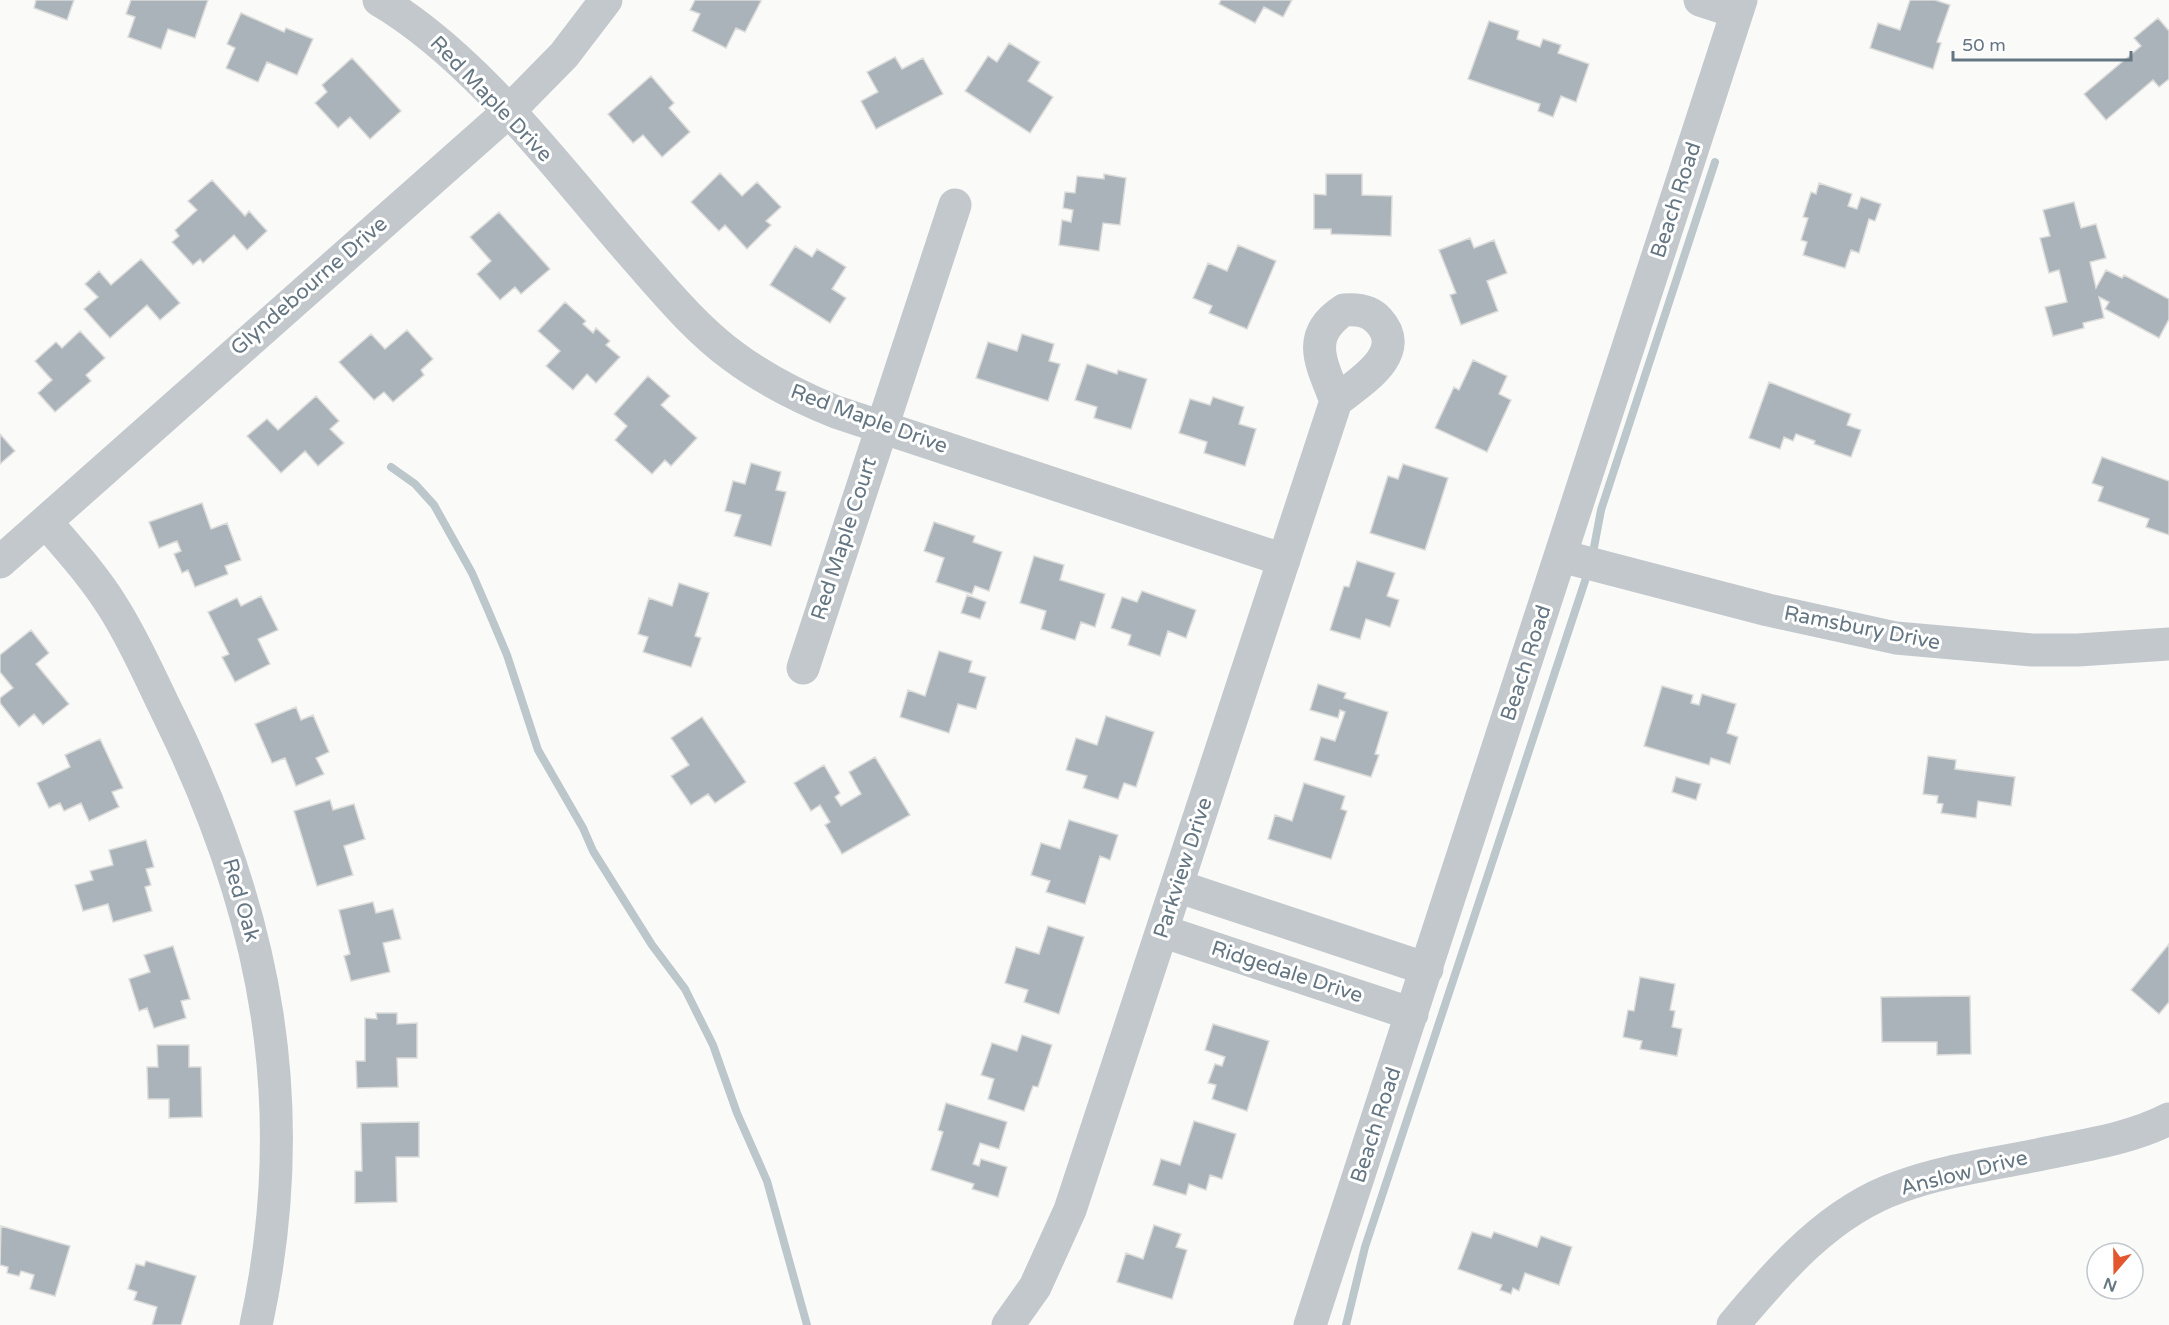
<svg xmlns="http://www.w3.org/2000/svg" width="2169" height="1325" viewBox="0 0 2169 1325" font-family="'Varela Round',sans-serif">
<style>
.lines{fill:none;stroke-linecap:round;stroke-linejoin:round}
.stream{stroke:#bbc7cb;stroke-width:8}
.building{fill:#aab3b9;stroke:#dcdcda;stroke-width:1.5}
.minor{stroke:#c3c8cc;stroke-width:33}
.labels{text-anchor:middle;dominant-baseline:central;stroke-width:6;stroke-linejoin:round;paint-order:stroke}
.street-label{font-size:21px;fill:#657683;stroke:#fff}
</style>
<rect width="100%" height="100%" fill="#fafaf8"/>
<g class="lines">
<path class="stream" d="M391 467 415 484 434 505 472 573 488 610 507 655 538 750 583 828 593 851 652 945 685 989 713 1045 737 1113 767 1181 807 1325
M1592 558 1601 510 1715 162
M1346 1325 1365 1247 1588 572"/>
</g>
<path class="building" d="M36 0H74L67 20 34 8Z
M131 0H208L195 38 168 29 161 49 128 37 135 17 126 14Z
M695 0H759L761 1 745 32 736 28 726 48 692 31 700 14 690 10Z
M1221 0H1292L1283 17 1264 7 1255 23 1219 4Z
M1910 0H1935L1950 5 1937 42 1941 43 1933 69 1870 48 1878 23 1900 30Z
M241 13 284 32 286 28 313 39 297 75 267 62 258 82 226 68 235 48 227 44Z
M2158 18 2169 31V79L2159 87 2153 80 2106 120 2084 94 2141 46 2134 38Z
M1489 21 1519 31 1517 39 1540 47 1543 39 1561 45 1558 53 1589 64 1576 102 1561 96 1553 117 1538 111 1540 104 1468 79Z
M1009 43 1040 62 1028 81 1053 97 1030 133 965 91 988 56 997 62Z
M895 57 902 69 923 58 943 94 876 129 861 101 878 92 867 72Z
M352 58 401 111 370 139 350 117 338 128 315 103 327 92 322 85Z
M651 76 674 103 669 108 690 132 662 157 643 135 633 143 608 114Z
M720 173 742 196 757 182 781 207 766 221 771 225 747 249 725 225 719 231 691 202Z
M1104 174 1126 178 1120 225 1103 223 1099 251 1059 245 1062 220 1071 222 1073 210 1063 208 1065 192 1075 193 1077 176 1104 179Z
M1326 174H1362V195L1392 196 1391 236 1331 234V229H1314V194L1326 195Z
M212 180 245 216 249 211 267 231 247 250 234 235 203 263 200 259 193 265 172 242 179 236 175 230 197 210 188 201Z
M1819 183 1852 194 1848 206 1857 209 1861 197 1881 204 1875 221 1869 219 1859 253 1851 250 1845 268 1803 255 1807 242 1801 240 1808 218 1803 217 1811 192 1816 194Z
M2074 202 2081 228 2096 224 2106 258 2090 262 2096 288 2106 270 2122 278 2124 275 2169 299V319L2159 338 2105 309 2109 302 2099 297 2104 318 2083 323 2084 328 2053 336 2045 307 2067 302 2059 270 2049 273 2040 238 2050 236 2043 210Z
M499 212 550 269 521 294 515 287 500 300 477 274 491 261 470 237Z
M1470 238 1474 248 1494 240 1507 273 1487 281 1498 311 1461 325 1450 295 1456 293 1439 250Z
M1238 245 1276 261 1247 329 1209 313 1212 306 1193 298 1208 263 1227 271Z
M795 246 812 257 817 249 846 267 832 289 846 298 830 323 770 285Z
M141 259 180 303 160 320 147 305 110 338 84 309 98 297 85 284 99 271 111 285Z
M565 302 586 321 583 324 593 333 596 328 610 341 606 345 620 357 596 383 587 374 573 390 546 366 560 351 538 331Z
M407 330 433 359 421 370 424 375 393 402 384 392 374 400 339 362 371 334 385 349Z
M80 331 105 358 86 375 91 381 55 412 38 393 52 380 35 361 56 342 62 348Z
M1022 334 1054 344 1049 361 1060 364 1048 401 976 378 988 342 1017 351Z
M1473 360 1507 376 1499 394 1511 400 1487 452 1435 428 1454 387 1459 390Z
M1087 364 1117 374 1118 370 1147 379 1131 429 1094 418 1097 407 1075 400Z
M648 376 670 396 661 405 697 438 671 466 665 460 652 474 615 440 627 426 614 414Z
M1769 382 1851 414 1847 425 1861 430 1851 457 1814 444 1815 441 1796 434 1793 441 1784 437 1780 449 1749 438Z
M316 396 339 421 330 429 344 443 318 466 305 451 281 473 247 436 267 419 278 430Z
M1213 397 1244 407 1239 424 1256 429 1245 466 1204 453 1207 442 1179 433 1190 399 1210 405Z
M0 434 15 451 0 464Z
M2102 457 2169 481V535L2146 527 2149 519 2098 501 2103 487 2092 483Z
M751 463 781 472 776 490 786 492 771 546 734 536 741 515 725 511 733 481 745 484Z
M1403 464 1448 478 1425 550 1370 533 1388 476 1398 479Z
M202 503 211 529 227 523 241 560 225 566 228 574 195 587 188 570 182 573 174 554 181 551 177 541 159 548 149 522Z
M934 522 975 536 973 542 1002 552 989 591 975 586 972 594 936 582 944 558 924 551Z
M1034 556 1064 565 1060 580 1105 594 1095 627 1081 622 1075 640 1041 629 1046 611 1020 603Z
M1357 561 1395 573 1387 596 1399 600 1390 627 1366 619 1360 639 1330 630 1344 586 1349 587Z
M679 583 709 593 695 636 701 638 691 667 643 652 648 637 638 634 649 598 672 606Z
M1142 591 1196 610 1186 638 1168 631 1160 656 1128 645 1131 635 1111 628 1122 597 1137 602Z
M967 595 986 602 980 619 961 613Z
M261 596 278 630 258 639 270 664 235 682 222 657 229 654 208 612 237 598 241 606Z
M31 630 49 653 36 664 69 704 43 725 34 714 19 727 0 703V698L13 688 0 672V655Z
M939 651 972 661 969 672 986 677 976 709 958 704 949 733 900 717 908 690 925 696Z
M1318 684 1346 693 1344 698 1388 712 1375 754 1379 755 1371 777 1314 760 1321 737 1335 741 1345 712 1340 710 1338 718 1310 710Z
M1662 686 1693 695 1691 703 1699 705 1702 694 1736 704 1727 733 1738 737 1730 764 1711 758 1709 765 1644 746Z
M296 707 301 720 313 715 329 752 316 758 324 774 296 786 285 758 272 763 255 724Z
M1106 716 1154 732 1136 787 1124 783 1118 799 1083 788 1087 776 1066 770 1076 738 1097 745Z
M702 717 746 782 715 803 708 794 691 805 671 776 689 765 671 738Z
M100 739 123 788 112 792 119 807 89 821 81 803 64 811 60 803 49 808 37 783 70 767 65 755Z
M1928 756 1956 760 1955 769 2015 777 2011 806 1978 801 1976 818 1941 813 1943 804 1937 803 1938 796 1923 794Z
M875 757 910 815 842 854 825 825 830 822 820 805 811 811 794 783 824 765 840 793 835 797 841 806 861 794 849 772Z
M1676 777 1701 784 1696 800 1672 792Z
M1304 783 1345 796 1341 809 1347 811 1331 859 1268 839 1275 815 1292 821Z
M330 800 333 810 354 804 365 839 344 846 353 875 317 886 294 811Z
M1069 820 1118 835 1110 860 1100 856 1085 904 1046 892 1050 881 1031 875 1041 843 1060 849Z
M146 840 154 867 146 869 151 885 145 887 152 911 113 922 108 904 83 911 75 885 93 880 90 871 113 865 109 850Z
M373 902 376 913 393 909 401 939 383 943 390 972 351 981 344 956 350 954 339 910Z
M1048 926 1084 937 1059 1014 1024 1002 1028 990 1005 983 1016 947 1039 954Z
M2169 944V1002L2159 1014 2131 990Z
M173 946 190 999 181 1001 186 1018 154 1028 147 1008 139 1011 129 979 150 972 144 955Z
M1640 977 1675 984 1670 1010 1675 1011 1672 1027 1682 1029 1677 1056 1640 1049 1642 1041 1623 1037 1628 1010 1634 1011Z
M1970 996 1971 1054 1937 1055V1042H1882L1881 997Z
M376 1013H397V1024L417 1023V1058H397L398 1087 357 1088 356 1061H365V1018L377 1019Z
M1213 1024 1269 1041 1247 1111 1212 1099 1216 1085 1208 1083 1215 1064 1222 1066 1225 1057 1205 1050Z
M1022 1035 1052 1045 1038 1087 1033 1086 1024 1111 988 1099 994 1079 981 1075 992 1043 1017 1051Z
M157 1045H189V1067H201L202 1117 169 1118V1099H148L147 1067H158Z
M946 1103 1007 1122 999 1149 980 1143 973 1164 979 1166 981 1159 1007 1167 998 1197 972 1189 974 1184 931 1170 943 1132 938 1130Z
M1194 1121 1236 1134 1222 1179 1210 1175 1206 1190 1189 1184 1186 1195 1153 1185 1161 1159 1180 1165Z
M419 1122V1157H396L397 1202 355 1203V1171H362L361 1123Z
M1154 1225 1181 1234 1176 1247 1187 1250 1172 1299 1117 1282 1126 1253 1143 1259Z
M1 1226 70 1246 55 1296 30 1289 34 1275 21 1271 19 1276 7 1273 8 1267 0 1265Z
M1472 1232 1491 1238 1494 1232 1537 1247 1541 1236 1572 1247 1559 1285 1525 1273 1519 1291 1513 1288 1511 1294 1500 1290 1502 1285 1458 1269Z
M146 1261 196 1276 181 1325H152L157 1307 134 1300 137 1292 128 1289 136 1264 144 1266Z"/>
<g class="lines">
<path class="minor" d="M379 0C476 57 560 171 634 256 665 291 695 328 733 356 765 380 799 397 836 412L1284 560
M1700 0 1737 12
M46 522C69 549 94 576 113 607 136 643 152 682 171 720 267 917 303 1108 256 1325
M1561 556 1768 610 1896 638 2032 650H2078L2169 644
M0 562 508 112 564 55 606 0
M803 668 955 205
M1177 886 1427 969
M1162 931 1412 1014
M1008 1325 1035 1287 1070 1210 1336 401C1358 383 1409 354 1379 321 1370 310 1357 309 1344 310 1304 336 1322 364 1336 401
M1310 1325 1741 0
M1733 1325C1779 1270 1830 1211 1899 1187 1945 1170 1995 1164 2042 1154 2085 1145 2130 1139 2169 1119"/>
</g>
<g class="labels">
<g class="street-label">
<text transform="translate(491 99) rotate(46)">Red Maple Drive</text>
<text transform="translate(1676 200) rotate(-72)">Beach Road</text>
<text transform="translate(309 286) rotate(-41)">Glyndebourne Drive</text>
<text transform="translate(869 419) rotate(20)">Red Maple Drive</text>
<text transform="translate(844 539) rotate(-72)">Red Maple Court</text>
<text transform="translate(1862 628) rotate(11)">Ramsbury Drive</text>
<text transform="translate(1526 663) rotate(-72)">Beach Road</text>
<text transform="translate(1183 868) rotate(-72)">Parkview Drive</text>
<text transform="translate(241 900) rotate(74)">Red Oak</text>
<text transform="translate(1287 972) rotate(18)">Ridgedale Drive</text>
<text transform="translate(1376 1125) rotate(-72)">Beach Road</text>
<text transform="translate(1964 1173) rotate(-14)">Anslow Drive</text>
</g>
</g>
<g transform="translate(2115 1271) rotate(200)"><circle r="28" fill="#ffffff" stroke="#c1c8cd" stroke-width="1.5"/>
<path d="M0-4.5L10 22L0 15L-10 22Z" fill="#e4572e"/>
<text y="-9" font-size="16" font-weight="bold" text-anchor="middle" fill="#657683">N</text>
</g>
<path d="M1953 51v9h178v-9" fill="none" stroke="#657683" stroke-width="3"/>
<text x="1962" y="51" font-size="18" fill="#657683" stroke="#ffffff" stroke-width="4.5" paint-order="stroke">50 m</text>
</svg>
